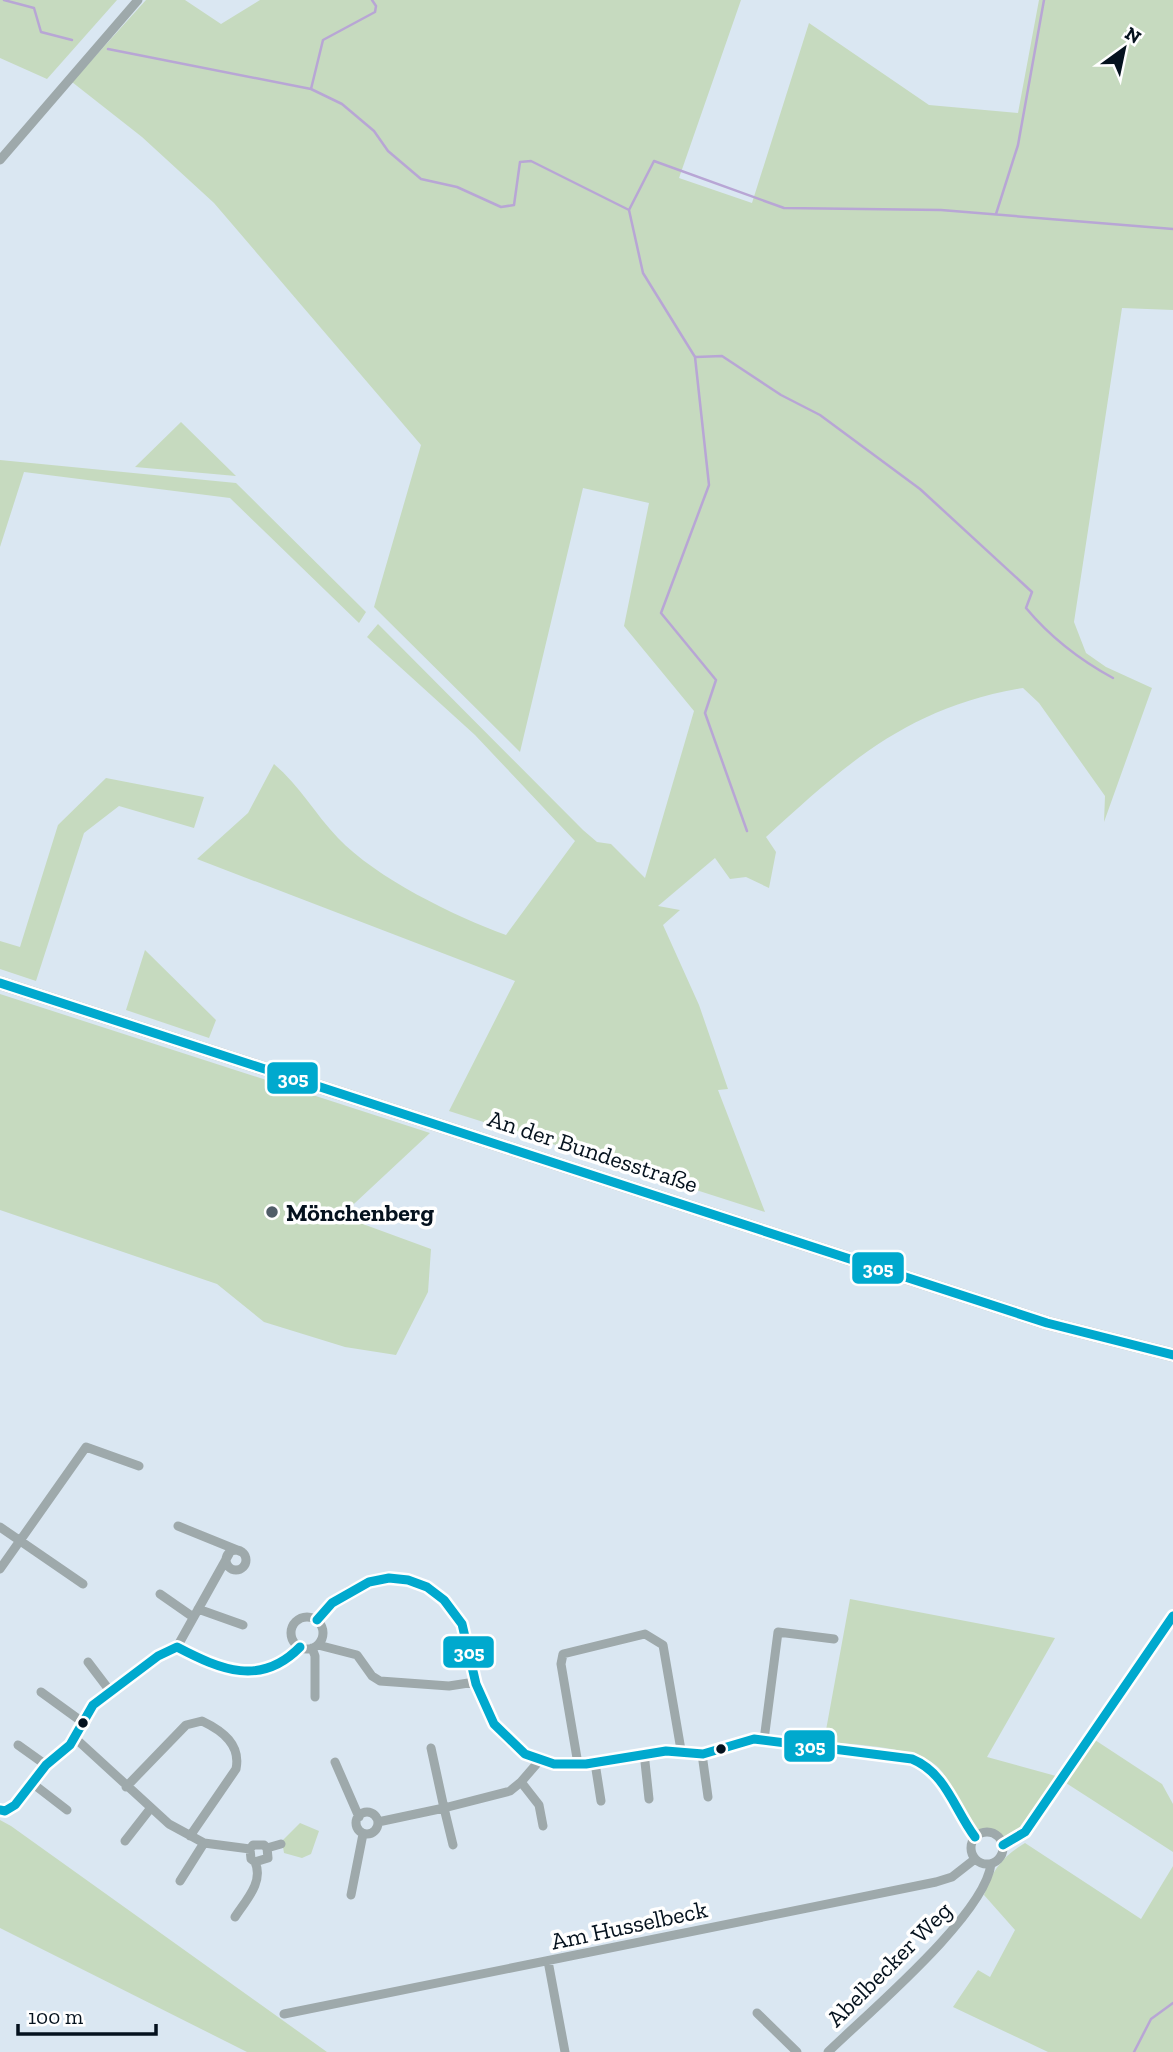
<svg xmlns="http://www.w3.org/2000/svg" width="1173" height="2052" viewBox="0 0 1173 2052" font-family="'Zilla Slab',serif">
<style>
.green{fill:#c6dabf}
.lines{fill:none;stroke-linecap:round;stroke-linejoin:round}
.stream{stroke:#b8a6d5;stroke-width:2.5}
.street{stroke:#9ea9ab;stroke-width:9}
.primary{stroke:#9eacb1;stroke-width:14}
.bus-1-casing{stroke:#fff;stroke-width:14}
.bus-1{stroke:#00a9ce;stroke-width:9}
.poi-dot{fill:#505d68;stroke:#fff;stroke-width:2.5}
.bus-dot{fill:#05121e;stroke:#fff;stroke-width:2.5}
.labels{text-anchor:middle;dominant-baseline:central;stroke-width:7;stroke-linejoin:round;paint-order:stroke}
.street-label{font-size:24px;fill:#05121e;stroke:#fff}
.poi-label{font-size:24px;font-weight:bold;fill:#05121e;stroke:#fff;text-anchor:start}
.line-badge{stroke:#fff;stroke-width:2.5}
.badge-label{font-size:19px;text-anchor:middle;font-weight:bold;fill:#fff}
</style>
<rect width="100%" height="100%" fill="#dae7f2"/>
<path class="green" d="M0 0H117L47 79 0 58Z
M146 0H185L221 24 260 0H741L679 178 752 203 809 23 929 105 1018 113 1039 0H1173V310L1122 308 1074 622 1086 653 1106 667 1152 688 1104 822 1105 796 1039 703 1023 688C909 707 848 762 766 837L776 852 769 888 746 877 730 879 715 858 658 906 680 910 663 925 699 1005 728 1089 718 1090 765 1212 449 1111 515 981 197 859 248 813 274 764C300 786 315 814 338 838 376 878 454 916 506 935L575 841 475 735 367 637 378 624 583 830 597 842 611 844 645 878 694 711 624 626 649 503 583 488 520 752 374 607 421 445 214 203 142 137 72 82Z
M181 422 236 476 135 467Z
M0 460 236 483 366 612 359 623 230 498 24 472 0 547Z
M106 778 204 797 194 828 119 806 84 833 36 981 0 969V941L20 947 58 825Z
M145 950 216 1020 209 1038 126 1010Z
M0 994 430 1133 341 1216 431 1249 428 1292 396 1355 345 1347 264 1322 217 1284 0 1210Z
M850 1599 1055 1638 987 1757 1056 1776 1022 1829 1004 1840 993 1829H977C960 1814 955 1793 943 1773 925 1745 855 1746 824 1741Z
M1095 1740 1162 1784 1173 1804V1852L1066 1783Z
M0 1820 11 1826 327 2052H247L0 1928Z
M300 1823 319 1831 311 1854 302 1858 284 1853 282 1841Z
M1025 1843 1141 1919 1173 1866V2052H1048L953 2007 978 1970 990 1977 1015 1930 984 1895C992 1870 1003 1856 1025 1843Z"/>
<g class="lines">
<path class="stream" d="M4 0 34 8 41 32 72 40
M108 49 311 89 342 104 374 131 388 151 421 179 457 187 501 207 514 205 520 162 531 161 629 210
M311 89 323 40 375 12 376 6 372 0
M996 214 1018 145 1044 0
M696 357 722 356 781 395 820 415 920 489 1032 592 1026 608C1051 638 1078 659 1113 678
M747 831 705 713 716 680 661 613 709 485 695 357 643 273 629 210 654 161 784 208 941 210 1173 229
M1134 2052 1151 2019 1173 2003"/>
<path class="street" d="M0 160 138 0
M178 1526 242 1552
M0 1527 83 1584
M226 1560a10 10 0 1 1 20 0a10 10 0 1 1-20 0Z
M0 1569 86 1447 139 1466
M160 1594 193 1617
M198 1609 243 1625
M291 1633a16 16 0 1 1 32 0a16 16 0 1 1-32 0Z
M317 1620C354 1569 424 1561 459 1618 469 1634 470 1652 473 1670 480 1709 500 1746 539 1760 579 1774 626 1754 666 1751 678 1750 692 1756 703 1754 721 1751 735 1741 754 1739L912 1759C948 1769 950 1809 975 1837
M318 1645 357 1655 372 1676 380 1681 449 1686 475 1682
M177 1647C200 1660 241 1676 268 1670 281 1667 291 1656 300 1647
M312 1648 315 1656V1697
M88 1662 110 1691
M41 1692 81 1721
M75 1738 169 1824 204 1843 250 1849 253 1845H264L267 1848 268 1858 255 1862 251 1859 250 1849
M764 1740 778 1632 834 1639
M18 1745 46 1765
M431 1748 444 1808 510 1791 521 1782
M644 1753 649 1799
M702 1754 708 1797
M540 1760 521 1782 539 1805 543 1826
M335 1762 359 1817
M595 1763 601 1801
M578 1764 561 1664 563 1654 645 1634 663 1645 681 1750
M32 1783 67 1810
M126 1787 186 1725 202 1721C223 1731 241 1745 236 1769L190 1836
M0 1810 5 1811 15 1805 46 1765 70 1745 93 1705 158 1656 177 1647 229 1554
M356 1823a11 11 0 1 1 22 0a11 11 0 1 1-22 0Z
M378 1822 444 1808 453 1845
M971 1848a16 16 0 1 1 32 0a16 16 0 1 1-32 0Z
M125 1841 150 1809
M1003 1845 1025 1832 1173 1616
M267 1848 281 1844
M180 1881 204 1843
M351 1895 363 1834
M235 1917C246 1900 264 1882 255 1862
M548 1961 565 2052
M757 2013 797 2052
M284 2014 936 1882 952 1877 975 1859
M828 2052C868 2013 985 1915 991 1864"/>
<path class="primary" d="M0 983 1047 1323 1173 1355"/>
<defs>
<path id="bus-1" d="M0 983 1047 1323 1173 1355
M317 1620 332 1603 369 1582 389 1578 408 1580 427 1587 444 1600 462 1624 476 1684 494 1724 525 1754 554 1764H586L666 1751 703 1754 754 1739 912 1759C946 1773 954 1809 975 1837
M0 1810 5 1811 15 1805 46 1765 70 1745 93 1705 158 1656 177 1647C221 1670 261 1687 300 1647
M1003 1845 1025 1832 1173 1616"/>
</defs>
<use href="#bus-1" class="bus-1-casing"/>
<use href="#bus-1" class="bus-1"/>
</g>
<circle class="poi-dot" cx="272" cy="1212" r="7"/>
<g class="bus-dot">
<circle cx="83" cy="1723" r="6"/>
<circle cx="721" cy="1749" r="6"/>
</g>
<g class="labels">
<g class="street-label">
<text transform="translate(593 1151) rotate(18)">An der Bundesstraße</text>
<text transform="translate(629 1925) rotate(-12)">Am Husselbeck</text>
<text transform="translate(889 1964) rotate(-45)">Abelbecker Weg</text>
</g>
<g class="poi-label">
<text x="286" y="1212">Mönchenberg</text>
</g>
</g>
<g class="line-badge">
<rect x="266" y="1061" width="53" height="34" rx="7" fill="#00a9ce"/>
<rect x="851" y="1251" width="54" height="34" rx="7" fill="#00a9ce"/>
<rect x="442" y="1635" width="53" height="34" rx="7" fill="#00a9ce"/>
<rect x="783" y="1729" width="53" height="34" rx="7" fill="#00a9ce"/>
</g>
<g class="badge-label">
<text x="293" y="1085">305</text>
<text x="878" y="1275">305</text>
<text x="469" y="1659">305</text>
<text x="810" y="1753">305</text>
</g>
<g transform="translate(1124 49) rotate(33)" stroke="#ffffff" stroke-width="5" paint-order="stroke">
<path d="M0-5L12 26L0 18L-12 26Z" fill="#05121e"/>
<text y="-10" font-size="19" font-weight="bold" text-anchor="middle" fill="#05121e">N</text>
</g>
<path d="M18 2024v10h138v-10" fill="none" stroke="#05121e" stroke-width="3.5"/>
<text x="28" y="2024" font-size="21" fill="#05121e" stroke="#ffffff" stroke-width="5" paint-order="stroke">100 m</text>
</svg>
